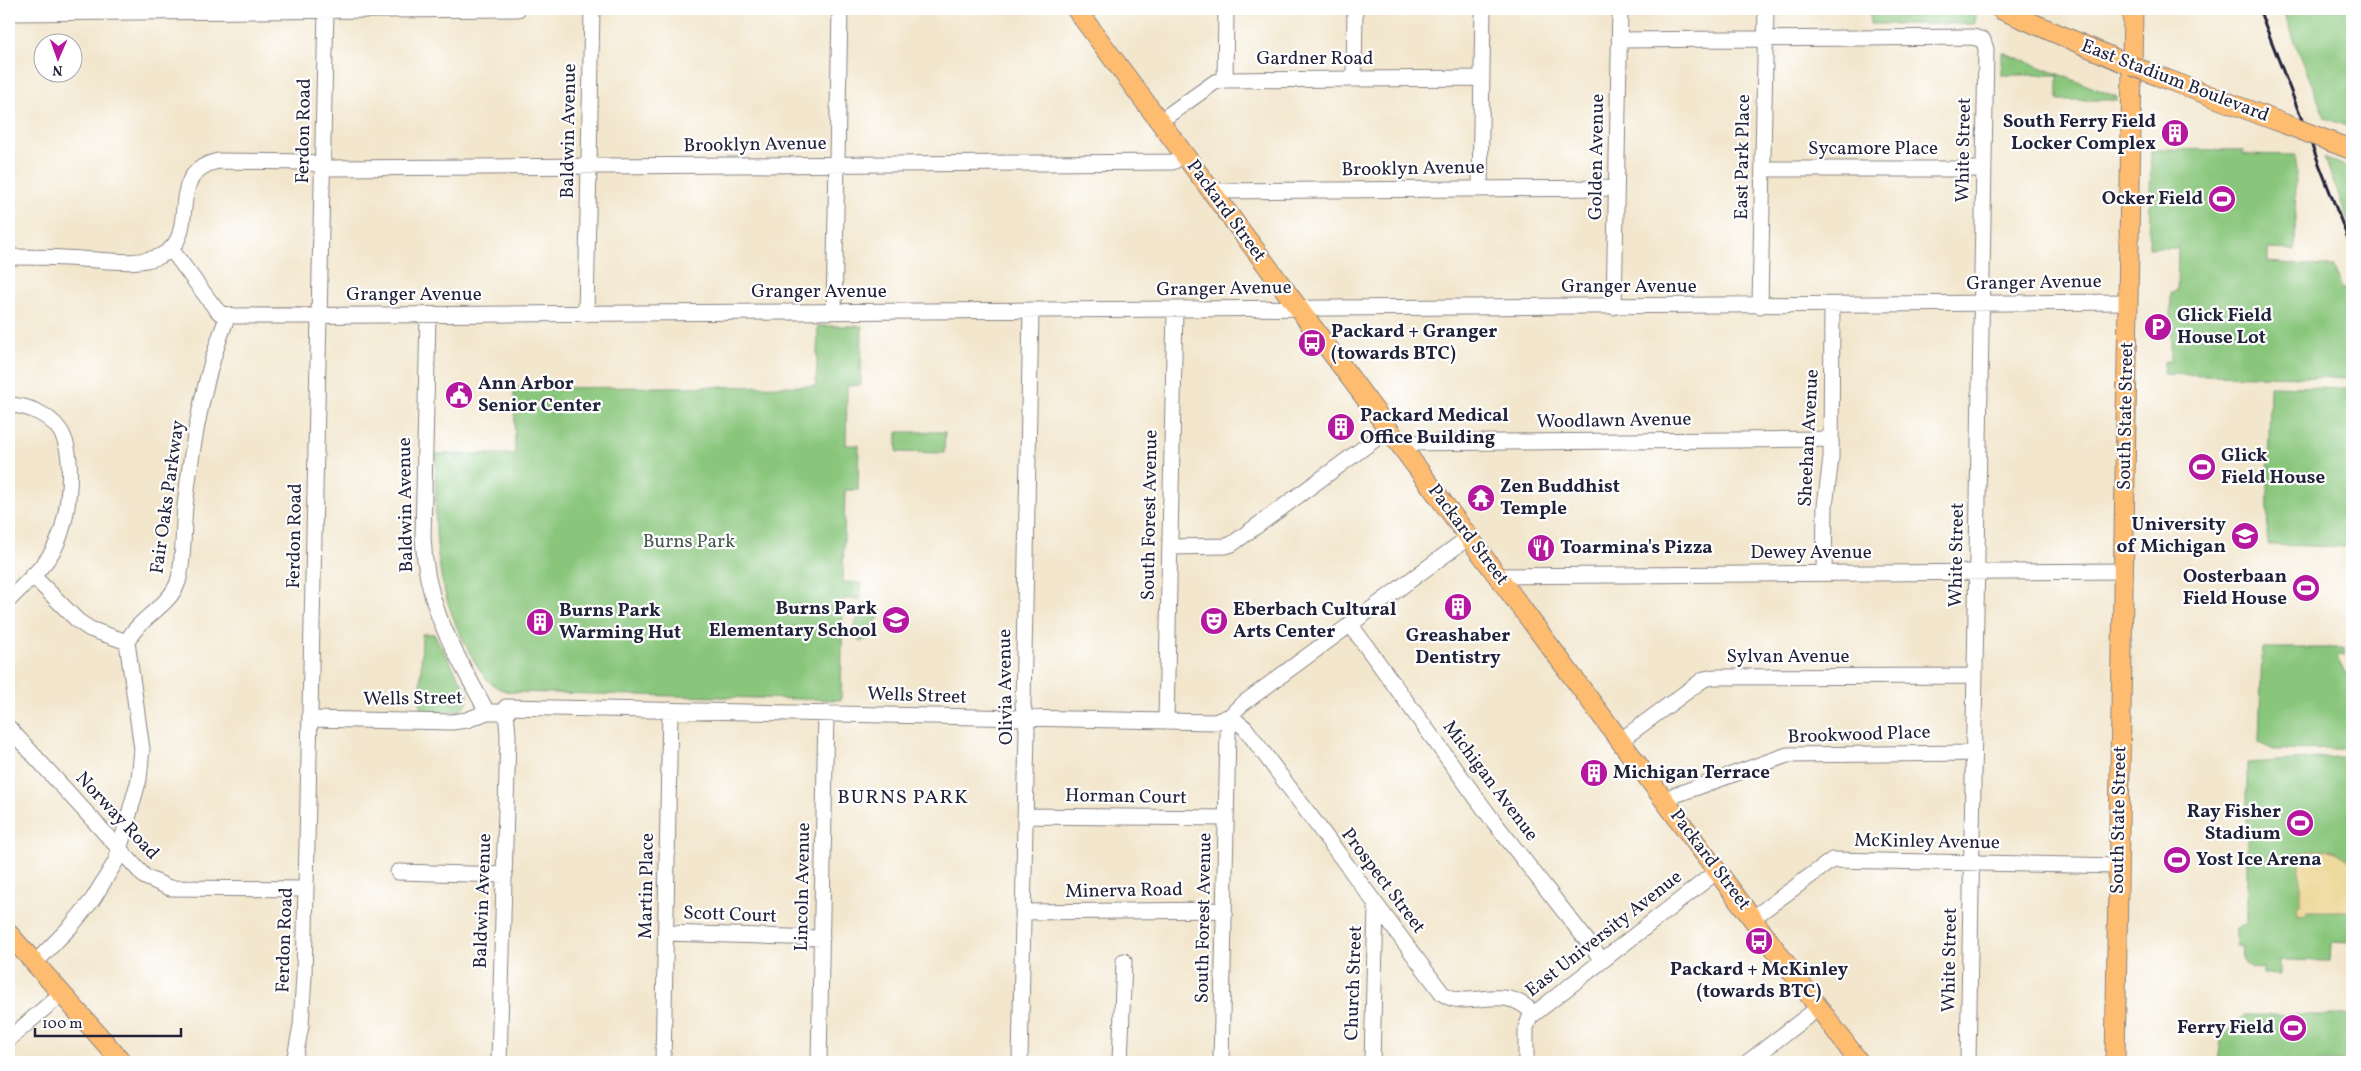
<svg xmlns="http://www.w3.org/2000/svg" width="2361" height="1071" viewBox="0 0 2361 1071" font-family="Vollkorn,serif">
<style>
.green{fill:#89c67b;stroke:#56745b}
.sand{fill:#eeda9e;stroke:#887e6c}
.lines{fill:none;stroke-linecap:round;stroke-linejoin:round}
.minor-casing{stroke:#8a8484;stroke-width:17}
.major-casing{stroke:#8a8484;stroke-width:21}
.minor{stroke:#fff;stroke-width:15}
.major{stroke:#febc70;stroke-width:19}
.rail{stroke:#22223b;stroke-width:3}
.major-bridge-casing{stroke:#8a8484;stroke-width:21;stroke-linecap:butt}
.major-bridge{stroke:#febc70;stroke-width:19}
.labels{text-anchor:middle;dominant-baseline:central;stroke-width:4.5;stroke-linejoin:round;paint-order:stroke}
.street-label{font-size:19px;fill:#22223b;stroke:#fff}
.poi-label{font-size:19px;font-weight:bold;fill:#22223b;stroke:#fff;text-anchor:start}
.park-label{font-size:19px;fill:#465b51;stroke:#fff}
.neighbourhood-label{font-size:20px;letter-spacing:1px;fill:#22223b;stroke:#fff}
</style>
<rect width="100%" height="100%" fill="#fff"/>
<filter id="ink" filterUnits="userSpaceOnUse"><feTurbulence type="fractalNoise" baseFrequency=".02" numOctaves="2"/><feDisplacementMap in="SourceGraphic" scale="10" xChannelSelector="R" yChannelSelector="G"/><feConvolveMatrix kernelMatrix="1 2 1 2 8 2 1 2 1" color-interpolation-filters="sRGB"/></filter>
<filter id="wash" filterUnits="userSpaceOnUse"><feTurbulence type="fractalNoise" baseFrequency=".0096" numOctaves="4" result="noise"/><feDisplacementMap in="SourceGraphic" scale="20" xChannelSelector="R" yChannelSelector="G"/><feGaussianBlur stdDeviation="1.12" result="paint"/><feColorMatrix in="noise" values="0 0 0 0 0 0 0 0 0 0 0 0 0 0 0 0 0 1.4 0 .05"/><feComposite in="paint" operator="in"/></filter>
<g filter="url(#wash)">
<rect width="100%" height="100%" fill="#f2e6cc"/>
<path class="green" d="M1870 9H1966L1976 15 1975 24H1870Z
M2282 9H2352V128L2325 118Z
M2002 52 2117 97V100H2058V75H2002Z
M2151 149 2243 150V154L2296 155 2295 250 2268 249V262L2334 267 2342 289 2346 288 2352 310V378L2163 374 2164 362 2171 361V292L2177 291 2178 248H2149Z
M2324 157 2352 169V231Z
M818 326H862L861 385 847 386 846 445H859L858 490H845L843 582 861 583V599H843L841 700 511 692C489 689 481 672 471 655 431 584 435 532 436 454H515L514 388 816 386Z
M2270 386 2352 388V547L2267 545Z
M897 432H945L944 453 897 452Z
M867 603 880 609 881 612 869 639 861 641 853 637V628L864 605Z
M422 634H434L468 693 467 703 460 711 420 713Z
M2262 648H2344V655H2339L2338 660 2345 673 2348 672 2352 706V737L2349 744 2340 749 2274 750 2259 743Z
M2352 756V943L2331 942 2330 961 2280 960V975L2263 974V968C2247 968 2239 962 2242 946H2236V929L2247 923V763Z
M2244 1015H2352V1062H2218L2221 1039Z"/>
<path class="sand" d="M2315 849 2334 851 2352 863V911H2307L2303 915 2297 914 2296 908 2300 904V854Z"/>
</g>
<g filter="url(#ink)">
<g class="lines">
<defs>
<path id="minor" d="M9 13 518 9
M1620 40 1973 37 1983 40 1986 49 1968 1062
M1354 79 1355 9
M1225 80 1226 9
M1160 121 1215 82 1225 80 1482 78
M1763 169H1984
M1480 188 1483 9
M1211 191 1616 188
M171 249 215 308 220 313 235 316 2129 302
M9 257C33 257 57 257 81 259 107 260 136 266 160 256 204 236 161 174 218 161L308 162 331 168 1173 162 1184 154
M1760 306 1766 9
M1614 307 1620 9
M834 312 840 9
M586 314 592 9
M428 315 423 537C426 610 454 649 487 712
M9 405C26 405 48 414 59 429 77 453 69 520 56 545 46 566 25 583 9 600
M1398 443 1831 439
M1170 547 1226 546 1232 544 1388 430
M1824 572 1825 506 1831 458 1832 305
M32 575 78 621 90 629 127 642
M1498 576 2124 571
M1350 624 1491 818 1602 960
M1230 716 1245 728 1442 993C1468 1013 1504 980 1534 1014
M310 719 452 722 467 720 487 712H506V707L1215 722 1230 716 1241 705 1469 537
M1166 721 1175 310
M9 728 145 877 170 888 306 889
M1621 740 1704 679 1714 677 1975 676
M1664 799 1787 755 1973 753
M1025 816 1226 818
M398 872 505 875
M1023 912 1224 910
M1753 918 1832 860 2119 866
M666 933 822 938
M34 964 72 925 93 899 116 861 139 779 142 749 127 642C139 617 169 607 178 582 184 562 183 527 185 506 192 442 204 375 228 315
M9 1039 61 994
M294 1062 301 1026 304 975 326 9
M499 1062 508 735 506 712
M663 1062 670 710
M819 1062 826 713
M1020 1062 1027 729 1023 705 1031 310
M1120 1062 1124 961
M1221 1062 1228 732 1230 716
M1372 1062 1376 906
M1526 1062V1028L1530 1017 1716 872
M1748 1062 1818 1008"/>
<path id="major" d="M1076 9 1859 1062
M2000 9 2132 66
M2158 76 2285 124
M2334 143 2352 150
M9 934 122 1062
M2115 1062 2133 9"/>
</defs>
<use href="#minor" class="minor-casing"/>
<use href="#major" class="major-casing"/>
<use href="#minor" class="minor"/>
<use href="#major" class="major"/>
<path class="rail" d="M2259 9 2352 249"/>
<defs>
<path id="major-bridge" d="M2132 66 2158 76
M2285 124 2334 143"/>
</defs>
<use href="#major-bridge" class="major-bridge-casing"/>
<use href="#major-bridge" class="major-bridge"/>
</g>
</g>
<defs>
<symbol id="building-disc" viewBox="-11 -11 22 22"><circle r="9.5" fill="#b5179e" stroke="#fff"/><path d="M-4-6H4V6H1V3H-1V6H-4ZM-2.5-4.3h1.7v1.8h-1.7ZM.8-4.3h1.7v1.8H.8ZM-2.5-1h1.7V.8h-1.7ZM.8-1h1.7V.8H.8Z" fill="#fff"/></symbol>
<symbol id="stadium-disc" viewBox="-11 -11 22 22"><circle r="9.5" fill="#b5179e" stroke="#fff"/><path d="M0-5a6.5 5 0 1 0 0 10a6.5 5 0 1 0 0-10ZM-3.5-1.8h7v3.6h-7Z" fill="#fff"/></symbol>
<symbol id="parking-disc" viewBox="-11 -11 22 22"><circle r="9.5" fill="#b5179e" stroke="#fff"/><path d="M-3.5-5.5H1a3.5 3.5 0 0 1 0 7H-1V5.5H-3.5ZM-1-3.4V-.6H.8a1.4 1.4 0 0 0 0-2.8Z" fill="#fff"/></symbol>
<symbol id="bus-disc" viewBox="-11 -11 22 22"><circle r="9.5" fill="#b5179e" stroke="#fff"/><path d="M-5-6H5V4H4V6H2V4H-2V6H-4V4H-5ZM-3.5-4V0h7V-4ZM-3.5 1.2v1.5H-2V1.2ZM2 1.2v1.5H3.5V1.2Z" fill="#fff"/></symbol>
<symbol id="civic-disc" viewBox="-11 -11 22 22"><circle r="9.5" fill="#b5179e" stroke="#fff"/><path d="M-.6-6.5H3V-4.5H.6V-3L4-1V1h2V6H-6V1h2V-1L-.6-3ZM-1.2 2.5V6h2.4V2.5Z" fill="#fff"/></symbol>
<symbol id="temple-disc" viewBox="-11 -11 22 22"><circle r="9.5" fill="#b5179e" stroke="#fff"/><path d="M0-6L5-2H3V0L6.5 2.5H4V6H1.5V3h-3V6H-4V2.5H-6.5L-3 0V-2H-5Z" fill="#fff"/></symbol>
<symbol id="university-disc" viewBox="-11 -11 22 22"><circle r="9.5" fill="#b5179e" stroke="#fff"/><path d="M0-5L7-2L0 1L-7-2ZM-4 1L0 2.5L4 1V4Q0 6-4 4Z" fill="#fff"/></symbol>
<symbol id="restaurant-disc" viewBox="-11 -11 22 22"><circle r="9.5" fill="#b5179e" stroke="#fff"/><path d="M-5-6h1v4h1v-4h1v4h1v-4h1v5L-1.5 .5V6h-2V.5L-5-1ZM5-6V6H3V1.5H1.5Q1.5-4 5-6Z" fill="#fff"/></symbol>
<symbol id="school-disc" viewBox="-11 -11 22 22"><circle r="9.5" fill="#b5179e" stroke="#fff"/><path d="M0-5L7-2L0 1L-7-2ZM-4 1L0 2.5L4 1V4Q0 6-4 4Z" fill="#fff"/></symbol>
<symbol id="theatre-disc" viewBox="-11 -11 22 22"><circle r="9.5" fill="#b5179e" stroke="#fff"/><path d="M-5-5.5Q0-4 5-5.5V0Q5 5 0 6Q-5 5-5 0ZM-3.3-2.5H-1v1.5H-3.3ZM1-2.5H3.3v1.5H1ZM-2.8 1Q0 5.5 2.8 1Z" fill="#fff"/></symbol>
</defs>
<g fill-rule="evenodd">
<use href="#building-disc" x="2159" y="117" width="32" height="32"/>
<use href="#stadium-disc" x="2206" y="183" width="32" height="32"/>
<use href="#parking-disc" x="2142" y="311" width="32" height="32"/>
<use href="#bus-disc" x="1296" y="327" width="32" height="32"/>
<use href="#civic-disc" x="443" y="379" width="32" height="32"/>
<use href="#building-disc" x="1325" y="411" width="32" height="32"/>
<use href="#stadium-disc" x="2186" y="451" width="32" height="32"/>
<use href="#temple-disc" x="1465" y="482" width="32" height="32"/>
<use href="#university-disc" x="2229" y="520" width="32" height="32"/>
<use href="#restaurant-disc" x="1525" y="532" width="32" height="32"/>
<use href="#stadium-disc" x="2290" y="572" width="32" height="32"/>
<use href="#building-disc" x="1442" y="591" width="32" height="32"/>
<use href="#school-disc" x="880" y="604" width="32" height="32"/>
<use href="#theatre-disc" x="1198" y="605" width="32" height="32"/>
<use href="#building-disc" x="524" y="606" width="32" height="32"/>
<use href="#building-disc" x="1578" y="757" width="32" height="32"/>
<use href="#stadium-disc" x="2284" y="807" width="32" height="32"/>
<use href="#stadium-disc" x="2161" y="844" width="32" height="32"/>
<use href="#bus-disc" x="1743" y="925" width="32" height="32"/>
<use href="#stadium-disc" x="2277" y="1012" width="32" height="32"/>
</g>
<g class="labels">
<g class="street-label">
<text x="1315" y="59">Gardner Road</text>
<text transform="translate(2175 81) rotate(21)">East Stadium Boulevard</text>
<text transform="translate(304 131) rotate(-89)">Ferdon Road</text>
<text transform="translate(569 131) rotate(-89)">Baldwin Avenue</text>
<text transform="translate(755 145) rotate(-1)">Brooklyn Avenue</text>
<text x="1873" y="149">Sycamore Place</text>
<text transform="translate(1964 150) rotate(-89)">White Street</text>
<text transform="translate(1597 157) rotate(-89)">Golden Avenue</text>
<text transform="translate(1743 157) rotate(-89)">East Park Place</text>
<text transform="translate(1413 169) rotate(-1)">Brooklyn Avenue</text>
<text transform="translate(1226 211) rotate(54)">Packard Street</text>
<text transform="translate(2034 283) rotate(-1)">Granger Avenue</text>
<text x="1629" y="287">Granger Avenue</text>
<text transform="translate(1224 289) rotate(-1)">Granger Avenue</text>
<text x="819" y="292">Granger Avenue</text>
<text x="414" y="295">Granger Avenue</text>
<text transform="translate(2126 416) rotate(-89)">South State Street</text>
<text transform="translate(1614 421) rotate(-1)">Woodlawn Avenue</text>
<text transform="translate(1809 438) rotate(-87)">Sheehan Avenue</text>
<text transform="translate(168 497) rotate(-82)">Fair Oaks Parkway</text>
<text transform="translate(406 505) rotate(-91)">Baldwin Avenue</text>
<text transform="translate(1150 515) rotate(-89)">South Forest Avenue</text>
<text transform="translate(1468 535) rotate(53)">Packard Street</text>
<text transform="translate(295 536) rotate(-89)">Ferdon Road</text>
<text x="1811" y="553">Dewey Avenue</text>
<text transform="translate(1957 555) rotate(-89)">White Street</text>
<text x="1788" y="657">Sylvan Avenue</text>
<text transform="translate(1006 687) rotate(-91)">Olivia Avenue</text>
<text transform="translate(917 696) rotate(2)">Wells Street</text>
<text transform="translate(413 699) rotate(-1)">Wells Street</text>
<text transform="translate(1859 735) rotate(-2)">Brookwood Place</text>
<text transform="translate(1490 781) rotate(53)">Michigan Avenue</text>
<text transform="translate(1126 797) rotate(1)">Horman Court</text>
<text transform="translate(117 816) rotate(47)">Norway Road</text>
<text transform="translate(2119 820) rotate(-89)">South State Street</text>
<text transform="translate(1927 842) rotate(1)">McKinley Avenue</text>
<text transform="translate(1710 860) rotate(53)">Packard Street</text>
<text transform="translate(1383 881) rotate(53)">Prospect Street</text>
<text transform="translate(647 886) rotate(-89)">Martin Place</text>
<text transform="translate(803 887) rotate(-89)">Lincoln Avenue</text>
<text transform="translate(1124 891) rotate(-1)">Minerva Road</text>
<text transform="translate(483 901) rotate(-88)">Baldwin Avenue</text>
<text transform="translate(730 915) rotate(2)">Scott Court</text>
<text transform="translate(1204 918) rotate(-89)">South Forest Avenue</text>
<text transform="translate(1604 934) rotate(-38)">East University Avenue</text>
<text transform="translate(285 940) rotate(-88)">Ferdon Road</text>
<text transform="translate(1950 960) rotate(-89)">White Street</text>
<text transform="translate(1354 983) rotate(-88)">Church Street</text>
</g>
<g class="poi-label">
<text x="2156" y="122" text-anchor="end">South Ferry Field<tspan x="2156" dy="22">Locker Complex</tspan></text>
<text x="2203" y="199" text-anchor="end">Ocker Field</text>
<text x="2177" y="316">Glick Field<tspan x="2177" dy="22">House Lot</tspan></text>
<text x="1331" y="332">Packard + Granger<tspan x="1331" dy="22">(towards BTC)</tspan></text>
<text x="478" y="384">Ann Arbor<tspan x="478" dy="22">Senior Center</tspan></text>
<text x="1360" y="416">Packard Medical<tspan x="1360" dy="22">Office Building</tspan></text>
<text x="2221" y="456">Glick<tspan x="2221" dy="22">Field House</tspan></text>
<text x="1500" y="487">Zen Buddhist<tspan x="1500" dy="22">Temple</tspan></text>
<text x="2226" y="525" text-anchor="end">University<tspan x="2226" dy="22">of Michigan</tspan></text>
<text x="1560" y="548">Toarmina's Pizza</text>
<text x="2287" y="577" text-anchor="end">Oosterbaan<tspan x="2287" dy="22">Field House</tspan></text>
<text x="877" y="609" text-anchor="end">Burns Park<tspan x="877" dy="22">Elementary School</tspan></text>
<text x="1233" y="610">Eberbach Cultural<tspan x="1233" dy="22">Arts Center</tspan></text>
<text x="559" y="611">Burns Park<tspan x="559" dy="22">Warming Hut</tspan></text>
<text x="1458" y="636" text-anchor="middle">Greashaber<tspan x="1458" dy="22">Dentistry</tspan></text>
<text x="1613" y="773">Michigan Terrace</text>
<text x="2281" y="812" text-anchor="end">Ray Fisher<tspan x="2281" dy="22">Stadium</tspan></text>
<text x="2196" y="860">Yost Ice Arena</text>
<text x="1759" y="970" text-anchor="middle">Packard + McKinley<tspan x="1759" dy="22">(towards BTC)</tspan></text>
<text x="2274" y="1028" text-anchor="end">Ferry Field</text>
</g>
<g class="park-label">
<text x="689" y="542">Burns Park</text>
</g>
<g class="neighbourhood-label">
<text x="903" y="798">BURNS PARK</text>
</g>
</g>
<rect width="2361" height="1071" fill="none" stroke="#fff" stroke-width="30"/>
<g transform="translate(58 58) rotate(182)"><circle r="24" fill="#ffffff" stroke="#a7a7b1"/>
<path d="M0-4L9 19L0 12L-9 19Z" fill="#b5179e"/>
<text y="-8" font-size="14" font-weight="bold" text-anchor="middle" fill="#22223b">N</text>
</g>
<path d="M35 1028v8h146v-8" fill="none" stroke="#22223b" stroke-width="2.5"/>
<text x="42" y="1028" font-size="15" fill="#22223b" stroke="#ffffff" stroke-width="4" paint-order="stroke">100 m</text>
</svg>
